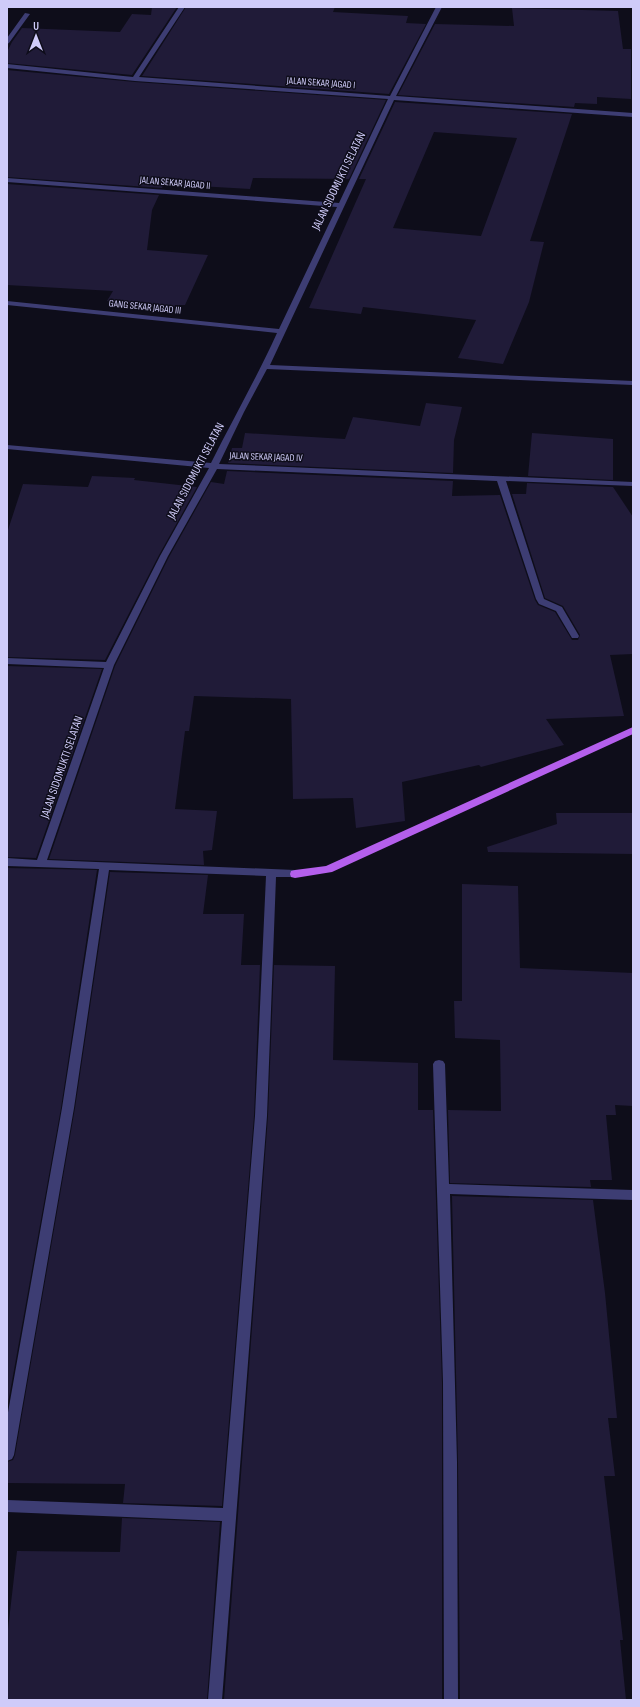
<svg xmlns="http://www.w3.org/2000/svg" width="640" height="1707" viewBox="0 0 640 1707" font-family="'Sofia Sans Condensed',sans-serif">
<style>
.building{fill:#201b38;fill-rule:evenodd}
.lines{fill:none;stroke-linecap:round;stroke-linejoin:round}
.minor{fill:#3d3d73;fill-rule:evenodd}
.major{fill:#b45fec;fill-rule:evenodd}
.labels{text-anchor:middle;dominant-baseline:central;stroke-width:3;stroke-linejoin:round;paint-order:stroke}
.far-street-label{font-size:10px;fill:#cfcbf9;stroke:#0e0d1a}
.street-label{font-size:12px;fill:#cfcbf9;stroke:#0e0d1a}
</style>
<rect width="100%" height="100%" fill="#0e0d1a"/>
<path class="building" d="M152 7H177L132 75 7 63V52L12 42 22 28 120 32 132 14 151 15Z
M186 7H335L333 12 408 16 406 23 426 24 389 94 142 76Z
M512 8 618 11 623 49H631V99L597 97V104L575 103 574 107 398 95 435 24 514 26Z
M7 70 135 82 386 100 349 179 253 178 250 189 164 184 162 188 7 177Z
M395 102 572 114 530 241 544 242 529 302 503 364 458 358 476 320 363 307 361 314 309 308 366 179H359ZM434 132 517 138 481 236 393 228Z
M7 184 159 195 152 210 147 250 208 255 185 305H175L174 309 107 301 113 291 7 285Z
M426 403 462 407 454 440 453 473 228 463 232 448H242L245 433 345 439 353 417 420 426Z
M532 433 613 439V480L528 476Z
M227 471 453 481 452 496 500 495 535 600 538 605 555 612 572 640H578L580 635 563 606 545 598 512 494H526L527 483 613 487 633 517V654L610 655 624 716 546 719 564 745 481 767 479 765 402 782 405 821 356 828 353 798 293 799 291 699 194 696 189 731H185L175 809 217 811 212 850 203 851 204 865 49 859 115 666 169 557 211 482 224 484Z
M92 476 135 478 134 480 197 487 159 555 105 660 7 657V533L23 484 88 487Z
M7 666 102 669 36 858 7 857Z
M556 813H633V854L488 852 487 847 557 824Z
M7 868 97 870 61 1108 7 1409Z
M110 872 208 875 203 914H244L241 965H260L254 1116 222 1506 123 1503 125 1484 7 1483V1462L13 1460 15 1455 75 1108Z
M462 884 518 886 520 968 633 973V1106L615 1105 616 1115H606L612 1180H590L591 1187 450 1183 448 1110 501 1111 500 1040 455 1038 454 1001H462Z
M274 965 335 966 333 1060 418 1063V1110H433L442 1382V1700H224L268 1116Z
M452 1196 593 1200 605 1293 617 1418H608L615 1476H604L623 1640H620L626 1700H460L458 1462Z
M122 1518 220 1522 207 1700H7V1638L17 1551 120 1552Z"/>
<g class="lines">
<path class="minor" d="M179 7H185L139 77 390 96 436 7H442L396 96 633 113V117L394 100 270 365 633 381V385L267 369 244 412 219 464 633 482V486L506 481 544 599 562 607 579 636 578 638H572L556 611 539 604 536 599 497 481 217 469 168 556 114 665 47 860 295 870 299 871 300 874 299 877H276L267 1116 222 1700H208L222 1521 7 1512V1500L223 1508 255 1116 266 876 109 870 74 1108 14 1455 12 1459 7 1461V1418L62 1108 99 869 7 866V858L37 860 104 668 7 664V658L106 662 160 556 209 468 7 449V445L211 463C233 419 257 377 277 333L7 305V301L279 329 337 207 7 182V178L339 203 388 99 135 81 7 68V64L133 77Z
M25 13 30 14 9 43 7 44V38Z
M439 1060 443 1061 445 1064 449 1184 633 1190V1200L450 1194 457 1462 458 1700H444L443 1382 433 1064 435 1061Z"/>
<path class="major" d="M633 727V734L332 872 295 878 291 877 290 874 291 871 295 870 326 866Z"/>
</g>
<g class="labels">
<g class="far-street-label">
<text transform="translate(321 83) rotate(4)">JALAN SEKAR JAGAD I</text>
<text transform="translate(175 183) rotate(5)">JALAN SEKAR JAGAD II</text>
<text transform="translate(145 307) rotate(6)">GANG SEKAR JAGAD III</text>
<text transform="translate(266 457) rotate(2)">JALAN SEKAR JAGAD IV</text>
</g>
<g class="street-label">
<text transform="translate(339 181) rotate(-64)">JALAN SIDOMUKTI SELATAN</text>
<text transform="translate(196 471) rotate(-62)">JALAN SIDOMUKTI SELATAN</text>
<text transform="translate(62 767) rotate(-71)">JALAN SIDOMUKTI SELATAN</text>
</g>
</g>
<rect width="640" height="1707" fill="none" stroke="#cfcbf9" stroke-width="16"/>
<g transform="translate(36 36)" stroke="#0e0d1a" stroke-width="3" paint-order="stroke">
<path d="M0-3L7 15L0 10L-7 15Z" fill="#cfcbf9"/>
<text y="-6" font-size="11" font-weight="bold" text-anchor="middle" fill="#cfcbf9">U</text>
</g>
</svg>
